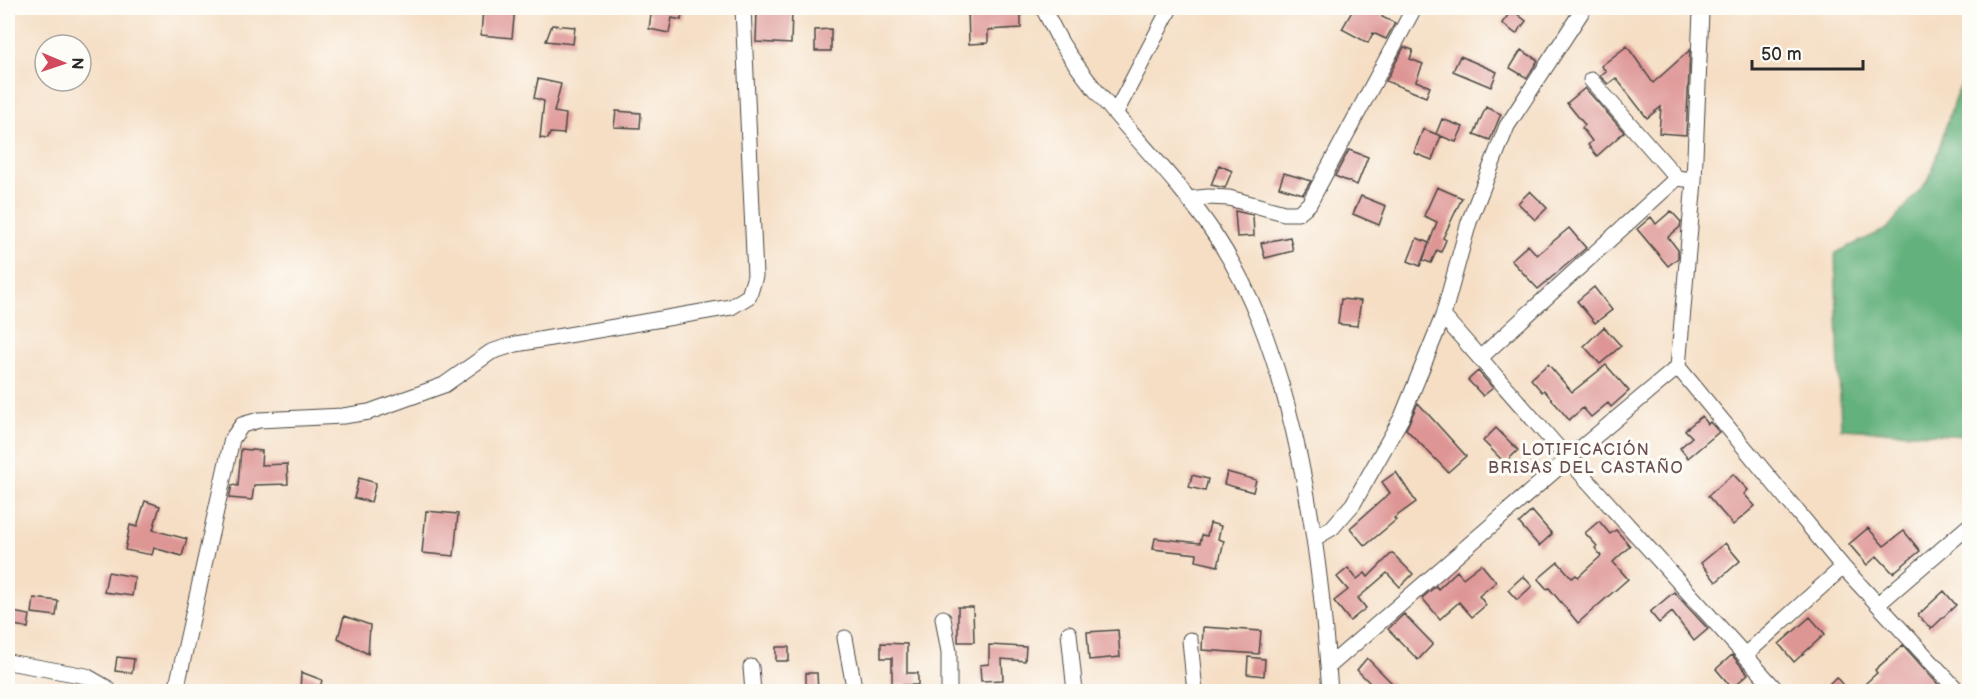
<svg xmlns="http://www.w3.org/2000/svg" width="1977" height="699" viewBox="0 0 1977 699" font-family="'Balsamiq Sans',sans-serif">
<style>
.forest{fill:#63b17b;stroke:#476e53;stroke-width:1.5}
.building{fill:#de9695}
.lines{fill:none;stroke-linecap:round;stroke-linejoin:round}
.minor-casing{stroke:#494642;stroke-width:17}
.minor{stroke:#fff;stroke-width:15}
.labels{text-anchor:middle;dominant-baseline:central;stroke-width:6;stroke-linejoin:round;paint-order:stroke}
.neighbourhood-label{font-size:16px;letter-spacing:1.5px;fill:#6a5050;stroke:#fdfcf7}
</style>
<rect width="100%" height="100%" fill="#fdfcf7"/>
<filter id="ink" filterUnits="userSpaceOnUse"><feTurbulence type="fractalNoise" baseFrequency=".0167" numOctaves="2"/><feDisplacementMap in="SourceGraphic" scale="12" xChannelSelector="R" yChannelSelector="G"/><feConvolveMatrix kernelMatrix="1 2 1 2 8 2 1 2 1" color-interpolation-filters="sRGB"/></filter>
<filter id="wash" filterUnits="userSpaceOnUse"><feTurbulence type="fractalNoise" baseFrequency=".008" numOctaves="4" result="noise"/><feDisplacementMap in="SourceGraphic" scale="24" xChannelSelector="R" yChannelSelector="G"/><feGaussianBlur stdDeviation="1.35" result="paint"/><feColorMatrix in="noise" values="0 0 0 0 0 0 0 0 0 0 0 0 0 0 0 0 0 1.4 0 .05"/><feComposite in="paint" operator="in"/></filter>
<g filter="url(#wash)">
<rect width="100%" height="100%" fill="#f5dec4"/>
<path class="forest" d="M1969 67V436L1841 429 1835 253 1887 229 1929 179 1954 101Z"/>
<g id="blocks">
<path class="building" d="M483 8H515L512 38 481 35Z
M648 8H683L681 20 672 18 669 33 649 29 651 14 647 13Z
M968 8H1021V28L988 30V43L969 44Z
M1354 8H1387L1382 17 1395 23 1386 39 1373 33 1368 43 1342 29Z
M757 9 792 10 791 44 756 42Z
M1512 10 1526 21 1516 34 1502 23Z
M552 25 575 27 573 44 546 41Z
M831 29V51H815V30Z
M1627 46 1653 83 1690 50 1686 135 1659 133 1661 107 1647 118 1616 78 1608 84 1600 76 1606 71 1601 66Z
M1404 47 1413 50 1410 59 1423 64 1416 81 1430 87 1426 97 1386 81Z
M1521 50 1538 60 1527 78 1510 68Z
M1460 56 1497 72 1491 87 1453 71Z
M538 79 561 84 554 112 566 114 564 134 550 133 548 139 540 138 544 101 534 98Z
M1585 88 1624 132 1597 156 1588 145 1592 141 1582 128 1585 125 1567 103Z
M1486 107 1501 114 1490 140 1474 134Z
M616 111 641 113 640 128 614 127Z
M1442 119 1463 127 1456 142 1436 134Z
M1423 129 1441 136 1432 160 1414 153Z
M1349 150 1368 157 1357 185 1335 176Z
M1219 165 1232 171 1225 188 1211 185Z
M1284 173 1311 181 1303 194 1279 187Z
M1437 187 1462 198 1443 238 1446 240 1441 252 1437 250 1431 263 1423 260 1437 222 1424 216Z
M1530 191 1547 208 1535 220 1518 203Z
M1361 196 1386 206 1379 225 1353 214Z
M1235 211 1253 215 1254 236 1237 237Z
M1671 211 1681 222 1680 227 1668 237 1678 250V258L1668 266 1637 229 1651 217 1656 224Z
M1569 228 1586 248 1538 289 1511 260 1528 245 1537 255Z
M1290 237 1293 251 1265 258 1261 243Z
M1417 238 1429 243 1420 266 1408 261Z
M1594 287 1612 310 1595 323 1577 301Z
M1341 299 1361 301 1357 326 1338 324Z
M1604 327 1621 346 1600 364 1584 346Z
M1548 364 1572 392 1606 365 1629 391 1611 407 1608 403 1591 417 1583 408 1569 420 1544 390 1542 392 1531 379Z
M1478 371 1493 388 1483 396 1468 380Z
M1418 403 1466 456 1448 472 1406 429Z
M1702 416 1708 424 1710 422 1719 432 1688 458 1680 448 1692 437 1685 430Z
M1496 428 1518 450 1505 463 1483 441Z
M241 449 262 451 261 465 287 464 288 484 254 485 252 500 229 498 232 485 238 486Z
M1227 472 1256 480 1253 492 1224 484Z
M1396 472 1416 502 1394 518 1396 520 1365 546 1350 528 1390 493 1382 482Z
M1733 474 1748 490 1744 494 1755 506 1733 525 1708 496Z
M1192 475 1208 479 1205 491 1189 487Z
M359 478 376 483 371 502 354 498Z
M145 501 160 506 153 530 187 539 182 556 154 548 152 555 125 550 130 525 137 527Z
M426 511 458 514 454 556 422 553Z
M1532 511 1552 534 1539 546 1519 523Z
M1599 521 1610 534 1616 530 1630 546 1613 562 1628 579 1578 623 1549 588 1547 589 1538 579 1558 562 1572 578 1576 575 1578 577 1601 556 1595 548 1597 546 1585 533Z
M1210 523 1221 526 1218 539 1224 541 1218 566 1196 561 1197 554 1153 549 1155 538 1200 543 1202 535 1207 536Z
M1868 528 1884 546 1904 531 1920 551 1893 573 1877 556 1867 565 1849 544Z
M1725 543 1740 561 1716 582 1701 563Z
M1392 553 1413 574 1400 587 1387 573 1358 598 1366 608 1350 621 1334 601 1348 590 1337 577 1348 568 1357 579 1365 573 1368 577Z
M1481 564 1496 582 1479 596 1486 605 1472 617 1459 602 1440 619 1422 598 1436 586 1438 589 1457 571 1463 578Z
M108 572 135 577 132 596 104 592Z
M1523 576 1532 586 1517 600 1508 590Z
M1944 591 1956 605 1931 629 1918 615Z
M1674 592 1708 629 1694 641 1672 612 1659 623 1650 612Z
M34 598 58 601 56 616 32 613Z
M958 607H973L974 642H958Z
M12 612 30 615 28 628 10 624Z
M1404 614 1433 644 1418 660 1388 629Z
M344 616 370 625 368 654 338 638Z
M1810 617 1825 634 1794 662 1779 644Z
M1203 627 1261 631 1259 654 1202 650Z
M1118 630 1120 657 1089 660 1087 632Z
M881 643 907 644V673H918V685H892V658H881Z
M989 645 1026 647 1025 661 1002 659 1003 680 981 681 980 665 989 664Z
M1903 645 1945 692H1856L1877 673 1875 670Z
M776 647H789V661H776Z
M1732 655 1748 674 1732 688 1716 669Z
M117 657 134 659 132 673 115 671Z
M1248 657 1265 659 1264 676 1247 674Z
M1367 658 1393 684 1386 692H1379L1357 670Z
M301 672 322 680 319 692H300Z
M806 673H817L818 692H806Z
M1836 677 1849 692H1821Z"/>
</g>
</g>
<g filter="url(#ink)">
<use href="#blocks" fill-opacity="0" stroke="#494642" stroke-width="1.5"/>
<g class="lines">
<defs>
<path id="minor" d="M1043 8C1049 19 1055 32 1062 44 1106 113 1172 169 1217 238 1251 290 1271 346 1287 405 1312 499 1323 595 1330 692
M1701 11 1694 181 1678 367 1843 567 1959 692
M1591 80 1677 178 1685 179
M1116 112 1170 8
M1188 199 1208 197 1229 198 1284 213H1298L1309 204 1414 8
M1443 316 1568 459 1778 692
M1481 357 1677 178
M1315 538 1332 528 1353 504 1402 417 1443 316 1469 222 1507 126 1584 8
M1878 604 1970 525
M943 618 949 652V692
M1069 633 1075 692
M845 638 855 692
M1190 640 1195 692
M1745 655 1843 567
M8 662 86 676 107 688V692
M751 667 753 692
M1328 667 1568 459 1678 367
M177 692V686L232 439 242 425 259 420 343 416 369 412 444 385 491 352 516 344 731 307 749 296 755 276 743 8"/>
</defs>
<use href="#minor" class="minor-casing"/>
<use href="#minor" class="minor"/>
</g>
</g>
<g class="labels">
<g class="neighbourhood-label">
<text x="1586" y="450">LOTIFICACIÓN<tspan x="1586" dy="18">BRISAS DEL CASTAÑO</tspan></text>
</g>
</g>
<rect width="1977" height="699" fill="none" stroke="#fdfcf7" stroke-width="30"/>
<g transform="translate(63 63) rotate(92)"><circle r="28" fill="#fdfcf7" stroke="#a9a8a5" stroke-width="1.5"/>
<path d="M0-4.5L10 22L0 15L-10 22Z" fill="#d1495b"/>
<text y="-9" font-size="16" font-weight="bold" text-anchor="middle" fill="#2b2b2b">N</text>
</g>
<path d="M1752 60v9h111v-9" fill="none" stroke="#2b2b2b" stroke-width="3"/>
<text x="1761" y="60" font-size="18" fill="#2b2b2b" stroke="#fdfcf7" stroke-width="4.5" paint-order="stroke">50 m</text>
</svg>
